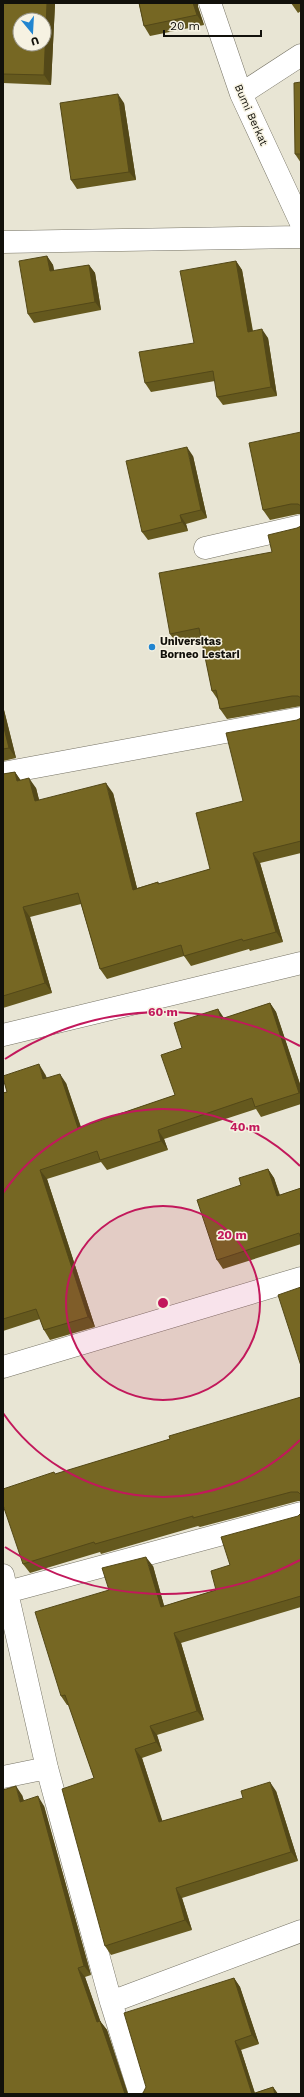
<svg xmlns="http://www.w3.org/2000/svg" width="304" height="2097" viewBox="0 0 304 2097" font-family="'Work Sans',sans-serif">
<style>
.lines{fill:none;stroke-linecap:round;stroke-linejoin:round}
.minor-casing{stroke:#767365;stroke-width:23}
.minor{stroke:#fff;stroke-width:22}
.wall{fill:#65591e}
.shaded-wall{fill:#534818}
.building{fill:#766723;stroke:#534818;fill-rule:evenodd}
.ring{fill:none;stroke:#c2185b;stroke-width:2}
.poi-dot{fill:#2185d0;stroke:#f6f2e2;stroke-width:1.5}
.labels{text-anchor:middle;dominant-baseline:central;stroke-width:3;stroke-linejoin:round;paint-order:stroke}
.street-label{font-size:11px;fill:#12110b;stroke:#f6f2e2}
.poi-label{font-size:11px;font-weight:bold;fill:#12110b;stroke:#f6f2e2;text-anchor:start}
.centre{fill:#c2185b;stroke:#f6f2e2;stroke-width:2}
.ring-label{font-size:12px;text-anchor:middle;font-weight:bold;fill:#c2185b;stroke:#f6f2e2;stroke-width:3;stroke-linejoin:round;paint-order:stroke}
</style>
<rect width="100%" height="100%" fill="#e8e5d4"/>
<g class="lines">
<defs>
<path id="minor" d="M210 3 241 94 301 223
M241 94 301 55
M3 242 301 237
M205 548 301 526
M3 773 301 718
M3 1035 301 963
M3 1367 301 1278
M3 1575 47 1768 111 2002 140 2094
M7 1592 301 1513
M3 1777 47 1768
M111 2002 301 1931"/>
</defs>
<use href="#minor" class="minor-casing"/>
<use href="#minor" class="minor"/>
</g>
<path class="wall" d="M3 3H198V7L204 25 150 36 144 26 139 4H55L51 85 3 83Z
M291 3H301V11L298 13Z
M301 82V163L295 154Z
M124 103 136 180 77 189 71 180Z
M47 256 53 265 54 271 89 265 95 273 101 310 34 323 28 314Z
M236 261 242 270 253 331 268 338 277 396 223 405 217 397 215 381 151 392 145 383 194 343Z
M301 432V514H298L270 520 263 510Z
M193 456 207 518 186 524 188 531 148 540 142 532Z
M301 526V706L227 719 220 709 218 700 212 691 202 639 177 644 170 634 272 552 297 528Z
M3 706 16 758 3 761Z
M301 718V853L260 863 283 942 250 951 249 949 191 966 184 956 107 979 100 969 81 904 30 917 52 993 3 1008V774L15 772 20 780 36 788 39 800 113 793 137 888 158 882 159 884 210 869 243 801 297 720Z
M270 1003 276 1012 301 1087V1104L261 1117 256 1109 164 1139 168 1150 107 1170 101 1162 47 1179 95 1327 50 1340 44 1330 40 1319 3 1331V1093L7 1092 45 1074 47 1078 66 1083 81 1127 175 1095 182 1048 224 1018Z
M268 1169 274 1178 280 1195 301 1188V1244L223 1269 217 1260 241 1185Z
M301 1397V1501H298L200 1527 198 1526 101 1554 100 1552 30 1573 23 1564 56 1474 170 1439Z
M301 1513V1607L181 1643 204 1720 157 1735 162 1751 142 1758 162 1821 276 1791 298 1861 182 1898 192 1930 111 1955 105 1946 94 1778 69 1705H67L61 1696 109 1590 153 1566 164 1606 216 1590 230 1565 298 1516Z
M22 1795 24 1801 44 1806 91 1975 85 1977 100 2021 107 2030 128 2094H3Z
M234 1978 240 1987 259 2044 241 2050 255 2093 273 2087 278 2094H141L143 2093Z"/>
<path class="shaded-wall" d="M47 3H54L55 4 51 85 44 75Z
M193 3H198V7L204 25 197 15Z
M118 94 124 103 136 180 129 172Z
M47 256 53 265 56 280 50 271Z
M236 261 242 270 254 340 248 332Z
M89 265 95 273 101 310 95 302Z
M262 329 268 338 277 396 271 387Z
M187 447 193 456 207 518 201 510Z
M180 515 186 524 188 531 182 522Z
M3 706 16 758 9 748 3 724Z
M15 772 22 782 17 781Z
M29 778 36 788 42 811 35 801Z
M106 783 113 793 140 900 133 890Z
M253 853 260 863 283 942 276 932Z
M23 907 30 917 52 993 45 983Z
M270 1003 276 1012 301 1087V1095L299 1093Z
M218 1009 224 1018 221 1019Z
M39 1064 45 1074 50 1089 43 1079Z
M60 1074 66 1083 84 1137 78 1128Z
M158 1130 164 1139 168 1150 161 1141Z
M268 1169 274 1178 283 1206 277 1196Z
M40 1170 47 1179 95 1327 88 1317Z
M146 1557 153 1566 167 1616 161 1607Z
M174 1633 181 1643 204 1720 197 1711Z
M150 1726 157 1735 162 1751 156 1742Z
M135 1749 142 1758 166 1832 159 1822Z
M270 1782 276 1791 298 1861 291 1852Z
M16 1786 22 1795 27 1811 20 1802Z
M38 1796 44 1806 91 1975 84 1966Z
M176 1888 182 1898 192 1930 185 1920Z
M78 1968 85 1977 101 2023 100 2021 107 2030 128 2094H125L97 2022Z
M234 1978 240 1987 259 2044 252 2035Z
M235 2041 241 2050 255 2094H252Z
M273 2087 278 2094H275Z"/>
<path class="building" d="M3 3H47L44 75 3 74ZM20 20H44V44H20Z
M139 3H193L197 15 144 26Z
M301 82V154H295L294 83Z
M118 94 129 172 71 180 60 103Z
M47 256 50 271 89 265 95 302 28 314 19 261Z
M236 261 248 332 262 329 271 387 217 397 213 371 145 383 139 352 194 343 180 271Z
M301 432V506L298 504H291L263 510 249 443Z
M187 447 201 510 180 515 182 522 142 532 126 461Z
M301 526V698L298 696H292L220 709 216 690 212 691 199 628 170 634 159 573 272 552 268 535 297 528Z
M301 718V841L253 853 276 932 243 941 242 939 184 956 181 945 100 969 78 893 23 907 45 983 3 996V774L15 772 17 781 29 778 35 801 106 783 133 890 158 882V884L210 869 196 813 243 801 226 733 297 720Z
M3 724 9 748 3 749Z
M270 1003 299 1093 255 1107 252 1098 158 1130 161 1141 100 1160 97 1151 40 1170 88 1317 44 1330 36 1309 3 1319V1093L7 1092 3 1078V1076L39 1064 43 1079 60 1074 78 1128 175 1095 161 1055 182 1048 174 1023 218 1009 221 1019Z
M268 1169 277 1196 301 1188V1239L299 1233 217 1260 197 1200 241 1185 239 1178Z
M301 1287V1366L278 1295Z
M301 1397V1495L298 1492H291L193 1518V1516L95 1544 94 1542 23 1564 3 1505V1489L54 1472 55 1474 170 1439 169 1436Z
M301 1513V1596L174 1633 197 1711 150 1726 156 1742 135 1749 159 1822 243 1798 241 1791 270 1782 291 1852 176 1888 185 1920 105 1946 62 1789 94 1778 65 1695 61 1696 35 1612 109 1590 102 1568 146 1557 161 1607 216 1590 211 1571 230 1565 221 1537 298 1516Z
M16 1786 20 1802 38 1796 84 1966 78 1968 97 2022 100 2021 125 2094H126H3V1790Z
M234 1978 252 2035 235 2041 252 2094 273 2087 275 2094H141L143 2093 146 2087 124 2013Z"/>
<circle cx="163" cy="1303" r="97" fill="#c2185b" fill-opacity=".12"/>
<g class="ring">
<circle cx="163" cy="1303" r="97"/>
<path d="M300 1440A194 194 0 0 1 3 1413M3 1193A194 194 0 0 1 300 1166"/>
<path d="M300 1560A291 291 0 0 1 5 1547M5 1059A291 291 0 0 1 300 1046"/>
</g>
<circle class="poi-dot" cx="152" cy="647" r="4"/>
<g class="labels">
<g class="street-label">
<text transform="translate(251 115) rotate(66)">Bumi Berkat</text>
</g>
<g class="poi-label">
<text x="160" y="641">Universitas<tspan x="160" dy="13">Borneo Lestari</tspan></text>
</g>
</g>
<circle cx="163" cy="1303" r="6" class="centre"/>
<g class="ring-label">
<text x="163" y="1016">60 m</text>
<text x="245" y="1131">40 m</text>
<text x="232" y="1239">20 m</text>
</g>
<rect width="304" height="2097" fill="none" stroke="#12110b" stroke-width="8"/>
<g transform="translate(32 32) rotate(162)"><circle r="19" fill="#f6f2e2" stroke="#9b988c"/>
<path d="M0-3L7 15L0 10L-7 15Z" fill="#2185d0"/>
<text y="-6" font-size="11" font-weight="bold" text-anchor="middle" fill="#12110b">U</text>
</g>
<path d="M164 30v6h97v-6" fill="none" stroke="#12110b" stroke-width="2"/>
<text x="170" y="30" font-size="12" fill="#12110b" stroke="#f6f2e2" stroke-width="3" paint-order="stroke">20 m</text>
</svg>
